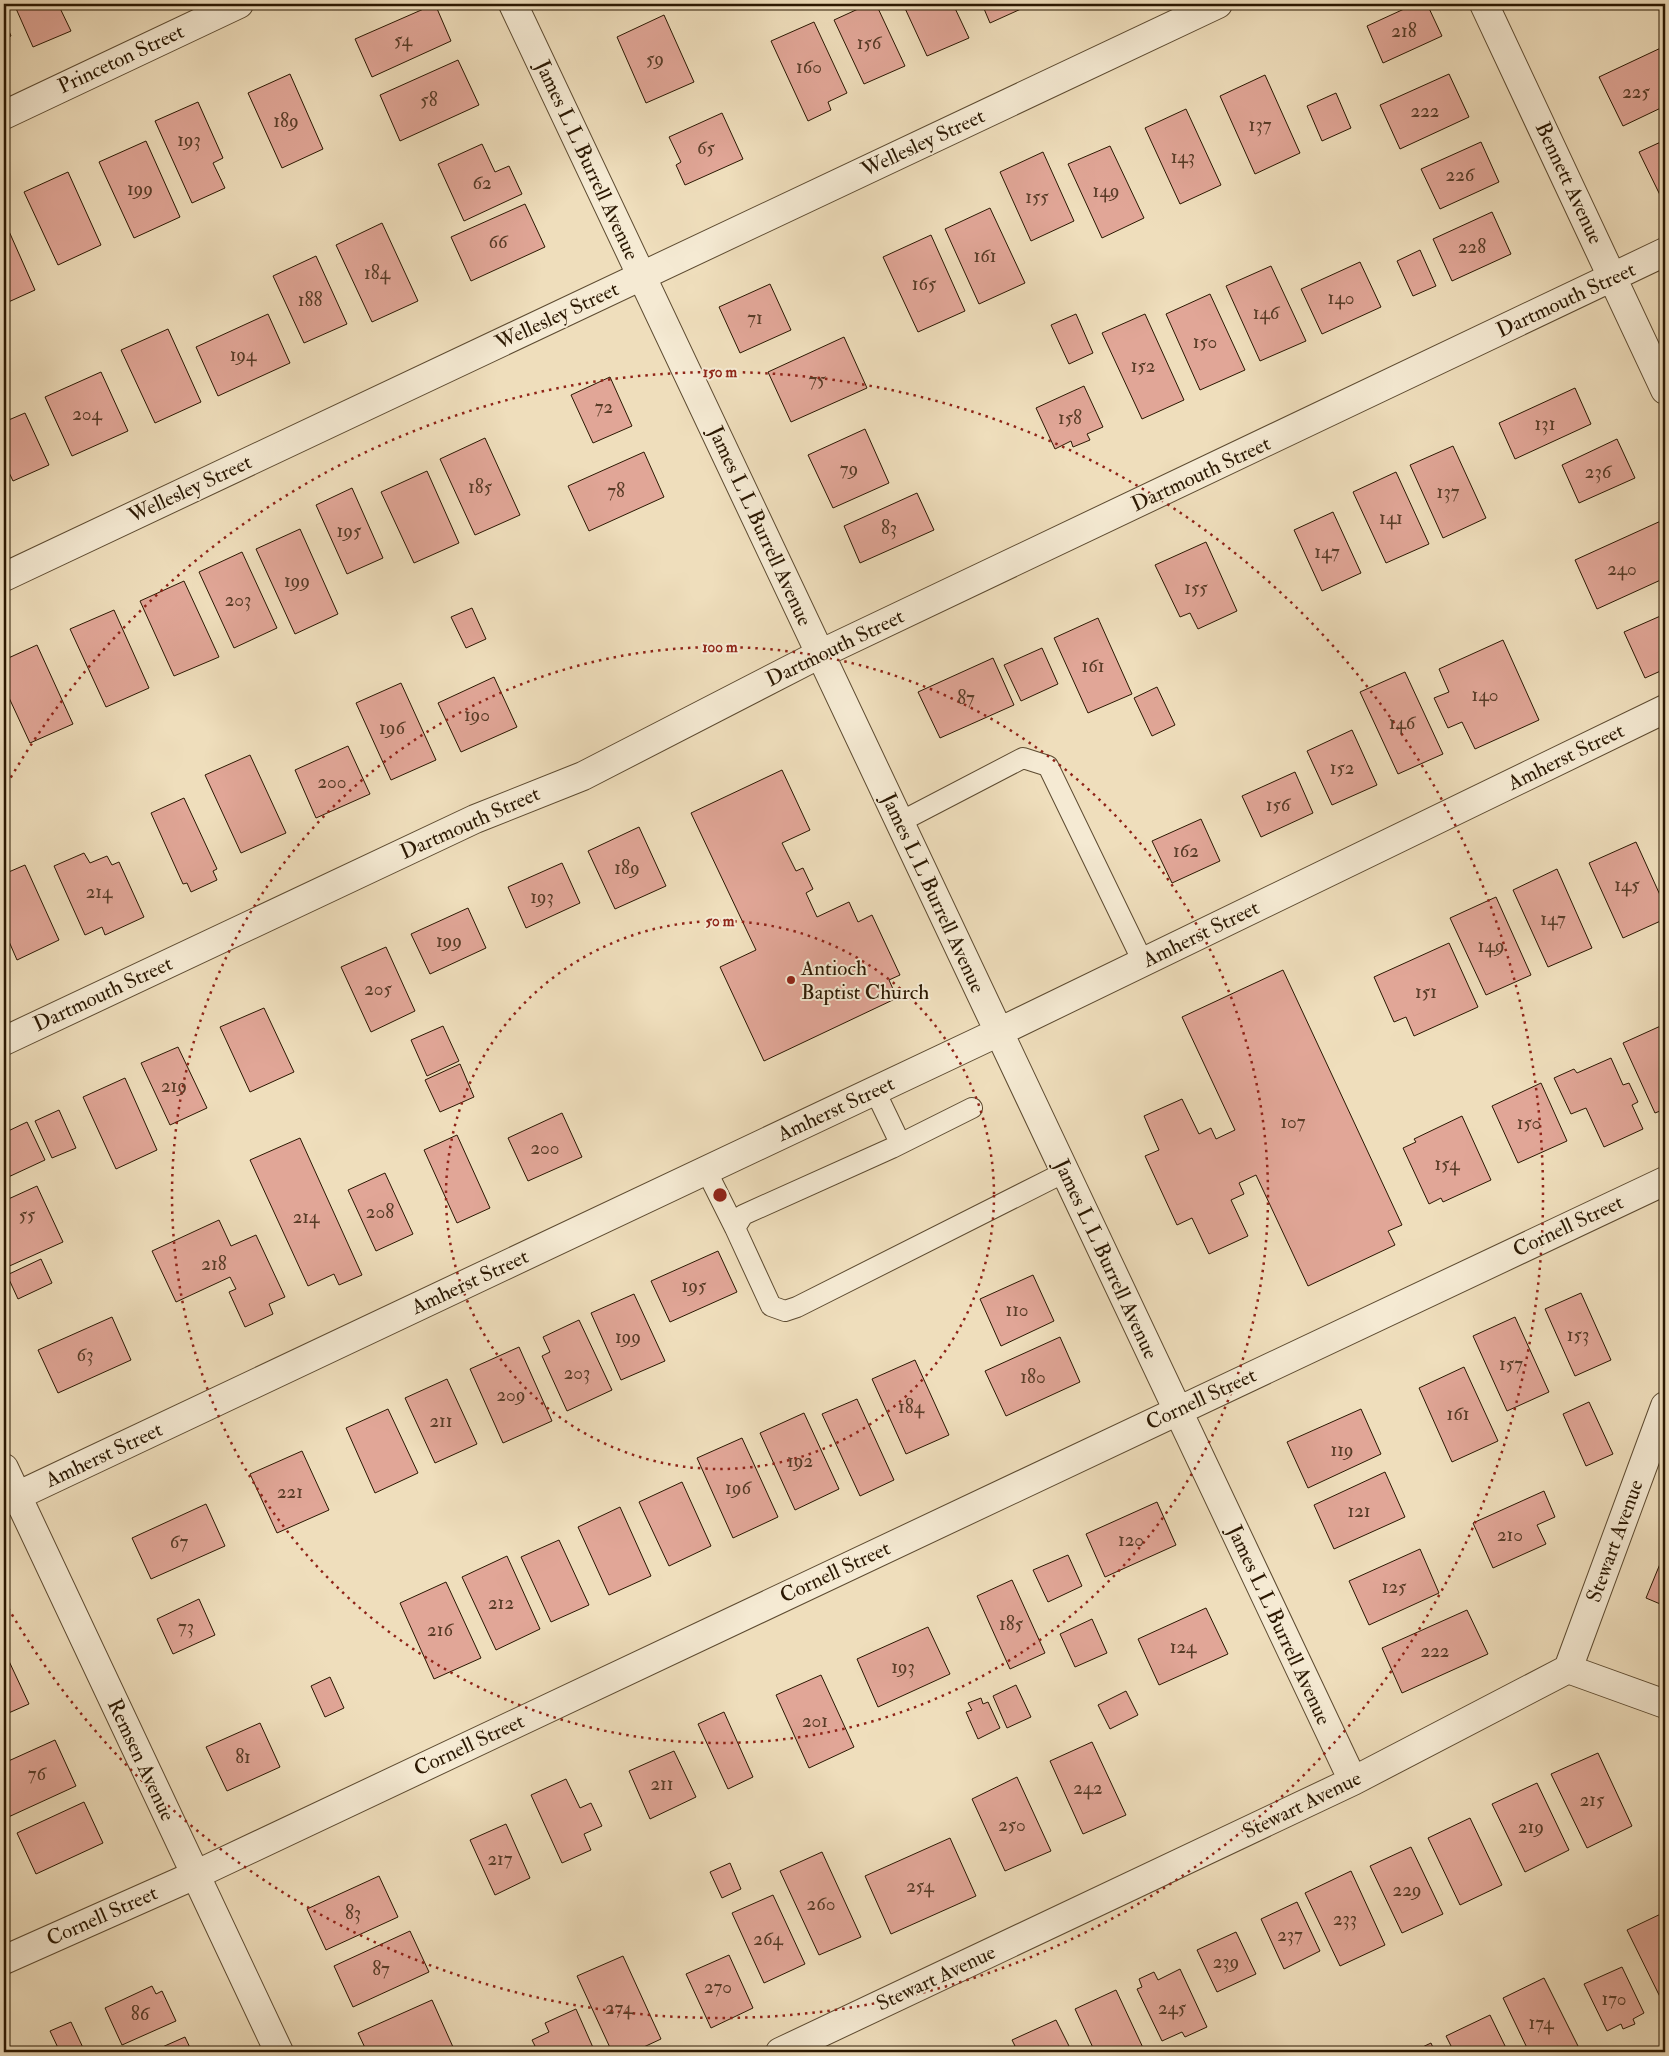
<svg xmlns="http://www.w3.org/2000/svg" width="1669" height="2056" viewBox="0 0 1669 2056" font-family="'IM FELL Double Pica',serif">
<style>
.building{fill:#e1a697;stroke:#2b1802}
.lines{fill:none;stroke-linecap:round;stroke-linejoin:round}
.service-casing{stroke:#5c4a30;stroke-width:22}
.minor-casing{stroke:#5c4a30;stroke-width:30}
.service{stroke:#f5ead3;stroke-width:20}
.minor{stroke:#f5ead3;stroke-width:28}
.ring{fill:none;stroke:#8f2418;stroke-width:2.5;stroke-dasharray:2.5 5}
.poi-dot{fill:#8f2418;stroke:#f5ead3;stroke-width:2}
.labels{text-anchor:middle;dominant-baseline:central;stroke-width:4;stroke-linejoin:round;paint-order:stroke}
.number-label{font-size:19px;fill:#583c27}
.street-label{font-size:21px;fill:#2b1802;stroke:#f5ead3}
.poi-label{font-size:21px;fill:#2b1802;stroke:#f5ead3;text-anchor:start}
.centre{fill:#8f2418;stroke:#f5ead3;stroke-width:2.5}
.ring-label{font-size:15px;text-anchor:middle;font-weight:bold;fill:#8f2418;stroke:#f5ead3;stroke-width:4;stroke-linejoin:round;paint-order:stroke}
</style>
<rect width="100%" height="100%" fill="#efdebc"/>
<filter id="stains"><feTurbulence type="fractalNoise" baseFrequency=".004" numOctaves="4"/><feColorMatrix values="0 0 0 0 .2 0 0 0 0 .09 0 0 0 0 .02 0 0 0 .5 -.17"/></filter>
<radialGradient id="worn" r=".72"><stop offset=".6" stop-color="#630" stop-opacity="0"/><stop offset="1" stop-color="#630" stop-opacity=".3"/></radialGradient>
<path class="building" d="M14 4H58L71 31 33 47Z
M435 4 451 41 372 77 355 39Z
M869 4H876L905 66 864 84 834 20Z
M903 4H953L969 38 927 56Z
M982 4H1032L990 23Z
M1415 4H1427L1442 36 1383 63 1367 26Z
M664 15 694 82 646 103 617 37Z
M4 19 11 36 4 39Z
M814 22 847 93 828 102 831 110 808 121 771 41Z
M1665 46V106L1623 126 1599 77Z
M458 60 479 105 400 141 380 95Z
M290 74 323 149 282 168 248 93Z
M1449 74 1469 117 1400 149 1380 105Z
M1265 75 1300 153 1255 174 1220 96Z
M1336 93 1351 128 1322 141 1307 106Z
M198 102 223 158 213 163 225 188 192 203 155 121Z
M1186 109 1221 185 1180 204 1145 128Z
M722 113 743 159 685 185 676 165 681 162 669 137Z
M1665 140V192L1660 195 1639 152Z
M146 141 180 217 134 238 99 162Z
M1481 142 1499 182 1440 209 1421 169Z
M482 144 495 172 509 166 522 194 464 221 438 164Z
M1110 146 1144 218 1102 238 1068 164Z
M1043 152 1074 221 1031 241 1000 172Z
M68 172 101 245 58 265 24 192Z
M525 204 545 247 471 281 451 237Z
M990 208 1025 283 979 304 945 229Z
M1492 212 1511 254 1452 281 1433 239Z
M4 220 35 290 4 304Z
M382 223 418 301 372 322 336 245Z
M931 235 965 311 918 332 883 257Z
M1420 250 1436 286 1413 296 1397 261Z
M316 256 347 324 304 343 273 276Z
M1360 262 1381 307 1322 334 1301 289Z
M1271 266 1306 341 1260 361 1226 286Z
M770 284 791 330 740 353 719 307Z
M1210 294 1245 370 1200 390 1166 314Z
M268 314 290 363 218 396 196 347Z
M1076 314 1093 353 1069 364 1051 325Z
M1145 314 1184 400 1142 419 1102 333Z
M168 329 201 402 155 423 121 350Z
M844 337 867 388 791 422 768 372Z
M101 372 128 431 72 456 45 397Z
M610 377 632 426 593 443 571 395Z
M1084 386 1103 427 1087 434 1090 440 1073 447 1071 441 1055 449 1036 408Z
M1575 388 1591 424 1515 459 1499 423Z
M25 413 49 465 13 481 4 462V422Z
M865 429 889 483 833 508 808 455Z
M485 438 520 515 475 535 440 459Z
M1617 439 1635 478 1579 503 1562 465Z
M1453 446 1486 518 1443 538 1410 465Z
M644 452 664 497 589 531 568 486Z
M427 471 459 543 414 563 381 492Z
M1396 472 1429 544 1386 563 1353 492Z
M352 488 383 558 347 574 316 505Z
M917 493 934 530 860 563 844 526Z
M1333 512 1361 573 1322 591 1294 530Z
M1663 520 1665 526V578L1597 609 1575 560Z
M300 529 338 614 295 634 256 549Z
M1206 542 1237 611 1198 629 1190 613 1180 617 1155 565Z
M242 552 277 628 234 648 199 572Z
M184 581 219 657 174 676 140 601Z
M472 608 486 639 466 648 451 617Z
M114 610 149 688 106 707 70 629Z
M1665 614V669L1645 678 1624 632Z
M1098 618 1132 694 1088 713 1054 638Z
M1503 640 1539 720 1475 749 1462 722 1448 728 1434 698 1449 692 1439 669Z
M37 645 73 724 30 743 4 687V660Z
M1042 648 1058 684 1021 701 1004 665Z
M993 658 1014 705 940 738 918 692Z
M1405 672 1443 754 1398 774 1360 692Z
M494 677 517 727 461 752 438 703Z
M401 683 436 760 391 780 356 703Z
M1157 687 1175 725 1152 736 1134 698Z
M1352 730 1377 785 1332 805 1307 751Z
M348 746 370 794 316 818 295 770Z
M250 755 286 833 241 853 205 775Z
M782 770 810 830 782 843 796 871 803 868 813 889 806 893 817 917 849 902 858 922 872 915 900 975 889 980 897 998 764 1061 720 967 756 950 691 813Z
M1295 772 1313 813 1261 837 1242 796Z
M184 798 217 869 213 871 217 880 191 892 187 883 183 884 151 813Z
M1201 819 1220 861 1172 883 1152 841Z
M639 827 666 886 615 909 588 851Z
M1636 842 1665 906V919L1623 938 1589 863Z
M84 853 90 863 107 856 112 865 119 862 144 917 105 935 102 927 85 935 54 866Z
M562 863 580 903 526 928 508 887Z
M25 865 59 940 17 960 4 930V874Z
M1557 869 1592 948 1548 967 1513 890Z
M1496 897 1531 975 1486 995 1450 918Z
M468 908 486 948 430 974 411 934Z
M1449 943 1478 1007 1414 1036 1406 1017 1394 1022 1374 977Z
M386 947 415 1011 371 1032 341 967Z
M1283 970 1402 1225 1388 1231 1395 1245 1308 1286 1256 1175 1239 1183 1244 1194 1231 1200 1248 1236 1209 1254 1192 1218 1177 1225 1145 1156 1159 1150 1144 1116 1182 1099 1199 1134 1211 1128 1216 1139 1235 1130 1182 1017Z
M264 1008 294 1072 250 1092 220 1027Z
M1665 1024V1109L1655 1113 1623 1043Z
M443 1026 459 1061 427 1076 411 1040Z
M178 1047 207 1108 170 1125 141 1063Z
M1611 1058 1623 1085 1629 1083 1638 1102 1632 1105 1643 1129 1604 1147 1586 1108 1571 1114 1554 1078 1574 1069 1577 1073Z
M460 1064 474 1097 440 1112 425 1080Z
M125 1078 157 1150 116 1169 83 1097Z
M1541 1083 1567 1141 1518 1163 1492 1106Z
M59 1110 76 1148 52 1158 35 1121Z
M562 1113 582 1157 528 1181 508 1138Z
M1462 1116 1491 1180 1443 1202 1441 1198 1429 1204 1403 1148 1416 1142 1414 1139Z
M27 1122 45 1160 4 1179V1133Z
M457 1135 490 1208 457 1223 424 1150Z
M300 1138 362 1275 339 1285 334 1274 308 1286 250 1160Z
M385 1173 413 1234 376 1251 348 1190Z
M37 1186 63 1242 5 1268 4 1201Z
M219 1220 231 1246 256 1235 285 1297 269 1304 273 1314 245 1327 229 1292 236 1289 230 1277 176 1302 152 1251Z
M718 1251 737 1292 670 1322 651 1281Z
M41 1259 52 1283 18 1299 7 1275Z
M1033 1275 1054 1321 1001 1346 980 1299Z
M1581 1293 1611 1360 1575 1376 1545 1309Z
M634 1294 665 1361 621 1380 591 1313Z
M112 1317 131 1360 58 1393 38 1350Z
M1515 1317 1549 1392 1507 1411 1473 1336Z
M579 1320 612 1390 567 1411 542 1356 550 1352 543 1337Z
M1060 1337 1080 1382 1006 1416 985 1371Z
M519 1347 552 1421 503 1443 470 1369Z
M915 1360 949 1435 906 1454 872 1379Z
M1464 1367 1498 1441 1452 1462 1419 1388Z
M447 1379 477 1444 435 1463 405 1398Z
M857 1399 894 1480 860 1496 822 1414Z
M1589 1402 1613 1454 1586 1466 1563 1414Z
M388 1409 418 1473 375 1493 346 1428Z
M1361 1409 1381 1454 1308 1488 1287 1442Z
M804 1413 839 1489 795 1510 760 1433Z
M742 1438 778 1517 733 1538 697 1458Z
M302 1451 329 1510 277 1533 250 1474Z
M1385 1472 1405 1517 1334 1549 1314 1505Z
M682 1482 711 1546 669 1566 639 1502Z
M1544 1491 1555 1517 1537 1525 1546 1544 1493 1568 1473 1523Z
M1157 1502 1176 1545 1105 1577 1086 1534Z
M206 1504 225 1546 151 1579 132 1538Z
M620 1507 651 1576 609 1595 578 1527Z
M559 1540 589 1605 551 1622 521 1557Z
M1420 1549 1439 1593 1369 1625 1349 1581Z
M1068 1555 1082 1586 1048 1602 1033 1570Z
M507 1556 540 1629 496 1650 462 1577Z
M1662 1559 1665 1560V1606L1646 1598Z
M1012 1580 1045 1653 1010 1669 977 1596Z
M446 1582 481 1658 434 1679 400 1603Z
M199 1599 215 1635 173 1654 157 1619Z
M1206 1608 1228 1654 1159 1685 1138 1639Z
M1467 1610 1488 1654 1402 1693 1382 1648Z
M1092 1619 1107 1653 1075 1667 1060 1634Z
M928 1627 950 1674 878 1707 857 1659Z
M8 1659 29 1704 4 1715V1661Z
M821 1675 854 1747 809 1768 776 1695Z
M330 1677 344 1708 325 1717 311 1686Z
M1016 1685 1031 1717 1007 1728 993 1696Z
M1126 1691 1138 1715 1110 1729 1098 1705Z
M981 1698 983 1704 988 1702 1000 1728 978 1739 966 1712 972 1710 968 1703Z
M724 1712 753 1777 728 1789 698 1724Z
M260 1723 280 1767 227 1791 206 1747Z
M55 1740 76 1786 4 1819V1763Z
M1092 1742 1126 1815 1083 1834 1050 1761Z
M674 1751 696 1797 650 1819 629 1771Z
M1598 1753 1632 1826 1587 1848 1551 1774Z
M1017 1777 1051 1851 1005 1871 972 1799Z
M566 1779 580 1808 591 1803 602 1826 584 1834 591 1850 562 1863 531 1795Z
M1537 1783 1569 1850 1525 1872 1492 1804Z
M84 1802 103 1843 36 1874 17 1833Z
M1470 1818 1502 1885 1460 1905 1428 1838Z
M506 1824 530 1878 495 1895 470 1840Z
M950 1838 976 1896 891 1934 865 1876Z
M1411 1847 1443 1914 1402 1933 1370 1866Z
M822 1852 861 1937 819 1955 780 1871Z
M730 1863 741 1889 722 1898 710 1872Z
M1351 1871 1385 1945 1340 1966 1305 1893Z
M379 1876 398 1917 326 1950 307 1909Z
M773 1895 805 1964 764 1983 732 1913Z
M1297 1902 1320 1951 1284 1969 1261 1919Z
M1665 1912V2007L1627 1930Z
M410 1931 429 1972 353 2007 334 1966Z
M1236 1932 1256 1974 1217 1992 1197 1950Z
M729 1955 753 2008 711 2028 686 1974Z
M623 1956 661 2039 633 2052H612L577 1976Z
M1622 1967 1644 2013 1633 2019 1635 2024 1623 2029 1621 2024 1607 2031 1584 1984Z
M1180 1969 1207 2027 1185 2037 1182 2032 1162 2041 1137 1989 1142 1987 1139 1979 1154 1972 1158 1980Z
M1544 1978 1579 2048 1570 2052H1529L1503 1998Z
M152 1986 156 1994 162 1991 176 2021 122 2045 105 2008Z
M1116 1990 1145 2052H1095L1075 2009Z
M432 2000 453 2047 441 2052H367L358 2033Z
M576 2009 595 2052H538L532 2040 549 2032 545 2023Z
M1490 2015 1508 2052H1454L1446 2036Z
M1056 2020 1072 2052H1018L1012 2040Z
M71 2022 85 2052H60L50 2031Z
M185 2037 192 2052H151Z
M1431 2043 1435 2052H1412Z"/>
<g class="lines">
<defs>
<path id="service" d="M900 822 1023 758 1048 766 1143 962
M875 1091 900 1143
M972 1108 892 1148 743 1215 735 1228 771 1306 785 1311 797 1307 1065 1172
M706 1170 735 1228"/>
<path id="minor" d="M513 4 1353 1781
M1484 4 1665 390
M4 115 239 4
M4 577 1218 4
M4 1041 475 819 583 776 820 654 1665 252
M4 1468 279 2052
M4 1502 999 1032 1665 709
M1568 1669 1665 1704
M4 1960 195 1875 1665 1181
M780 2052 1353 1781 1568 1669 1665 1406"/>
</defs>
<use href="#service" class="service-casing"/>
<use href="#minor" class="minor-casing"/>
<use href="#service" class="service"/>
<use href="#minor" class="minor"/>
</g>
<g class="ring">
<circle cx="720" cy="1195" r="274"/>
<circle cx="720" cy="1195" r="548"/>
<path d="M7 784A823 823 0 1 1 7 1606"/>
</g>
<circle class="poi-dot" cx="791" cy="980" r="5"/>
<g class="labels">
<g class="number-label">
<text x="1404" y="31">218</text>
<text x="403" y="40">54</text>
<text x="869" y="43">156</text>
<text x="655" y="59">59</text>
<text x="809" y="67">160</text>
<text x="1636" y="92">225</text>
<text x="429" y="100">58</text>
<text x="1425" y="111">222</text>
<text x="286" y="121">189</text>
<text x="1260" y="125">137</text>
<text x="189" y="140">193</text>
<text x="706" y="148">65</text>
<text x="1183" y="157">143</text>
<text x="1460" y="175">226</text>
<text x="482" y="183">62</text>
<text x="140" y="189">199</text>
<text x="1106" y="191">149</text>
<text x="1037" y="197">155</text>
<text x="498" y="242">66</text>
<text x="1472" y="247">228</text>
<text x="985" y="256">161</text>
<text x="377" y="273">184</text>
<text x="924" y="284">165</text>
<text x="1341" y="298">140</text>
<text x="310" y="300">188</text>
<text x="1266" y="313">146</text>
<text x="755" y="318">71</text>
<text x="1205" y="342">150</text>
<text x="243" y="355">194</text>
<text x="1143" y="366">152</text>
<text x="817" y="380">75</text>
<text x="604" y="407">72</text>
<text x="87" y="414">204</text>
<text x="1070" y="418">158</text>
<text x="1545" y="424">131</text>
<text x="849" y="469">79</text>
<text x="1598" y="472">236</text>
<text x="480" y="487">185</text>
<text x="616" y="491">78</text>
<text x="1448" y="492">137</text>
<text x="1391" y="518">141</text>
<text x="889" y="528">83</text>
<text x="349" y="531">195</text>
<text x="1327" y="552">147</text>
<text x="1622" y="569">240</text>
<text x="297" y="581">199</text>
<text x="1196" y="588">155</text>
<text x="238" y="600">203</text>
<text x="1093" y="666">161</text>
<text x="1485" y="695">140</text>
<text x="966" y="698">87</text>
<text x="477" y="715">190</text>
<text x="1402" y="723">146</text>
<text x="392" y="728">196</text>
<text x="1342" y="768">152</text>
<text x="332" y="782">200</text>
<text x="1278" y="805">156</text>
<text x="1186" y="851">162</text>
<text x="627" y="868">189</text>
<text x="1627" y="885">145</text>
<text x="99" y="892">214</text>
<text x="542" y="897">193</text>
<text x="1553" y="919">147</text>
<text x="449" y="941">199</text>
<text x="1491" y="946">149</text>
<text x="378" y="989">205</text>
<text x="1426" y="992">151</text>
<text x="174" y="1086">219</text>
<text x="1293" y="1122">107</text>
<text x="1529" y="1123">150</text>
<text x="545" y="1148">200</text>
<text x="1447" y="1164">154</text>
<text x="380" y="1212">208</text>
<text x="27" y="1215">55</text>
<text x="306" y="1217">214</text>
<text x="214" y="1264">218</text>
<text x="694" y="1286">195</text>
<text x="1017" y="1310">110</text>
<text x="1578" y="1335">153</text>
<text x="628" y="1337">199</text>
<text x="85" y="1355">63</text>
<text x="1511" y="1364">157</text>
<text x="577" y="1373">203</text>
<text x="1033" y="1377">180</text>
<text x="511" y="1395">209</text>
<text x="911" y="1407">184</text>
<text x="1458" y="1414">161</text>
<text x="441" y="1421">211</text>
<text x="1342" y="1450">119</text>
<text x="800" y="1461">192</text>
<text x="738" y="1488">196</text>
<text x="290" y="1492">221</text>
<text x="1359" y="1511">121</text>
<text x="1510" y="1535">210</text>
<text x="1131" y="1540">120</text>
<text x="179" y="1542">67</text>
<text x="1394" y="1587">125</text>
<text x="501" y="1603">212</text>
<text x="1011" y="1624">185</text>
<text x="186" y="1627">73</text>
<text x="440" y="1630">216</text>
<text x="1183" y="1647">124</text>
<text x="1435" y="1651">222</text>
<text x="903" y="1667">193</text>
<text x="815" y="1721">201</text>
<text x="243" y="1757">81</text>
<text x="37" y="1774">76</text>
<text x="662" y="1784">211</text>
<text x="1088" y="1788">242</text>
<text x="1592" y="1800">215</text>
<text x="1012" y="1825">250</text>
<text x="1531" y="1827">219</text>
<text x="500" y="1859">217</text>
<text x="920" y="1886">254</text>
<text x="1407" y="1890">229</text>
<text x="821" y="1904">260</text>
<text x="353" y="1913">83</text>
<text x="1345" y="1919">233</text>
<text x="1290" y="1935">237</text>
<text x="768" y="1939">264</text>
<text x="1226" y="1962">239</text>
<text x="381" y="1969">87</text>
<text x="718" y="1987">270</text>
<text x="1614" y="1999">170</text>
<text x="619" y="2008">274</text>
<text x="1172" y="2008">245</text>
<text x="140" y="2014">86</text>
<text x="1541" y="2023">174</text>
</g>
<g class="street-label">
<text transform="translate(121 59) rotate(-25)">Princeton Street</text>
<text transform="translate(923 143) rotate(-25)">Wellesley Street</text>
<text transform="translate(587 160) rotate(65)">James L L Burrell Avenue</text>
<text transform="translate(1569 183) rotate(65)">Bennett Avenue</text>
<text transform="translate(1566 300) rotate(-25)">Dartmouth Street</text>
<text transform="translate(557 316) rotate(-25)">Wellesley Street</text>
<text transform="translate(1201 474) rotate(-25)">Dartmouth Street</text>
<text transform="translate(190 489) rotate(-25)">Wellesley Street</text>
<text transform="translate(760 526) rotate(65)">James L L Burrell Avenue</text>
<text transform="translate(835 648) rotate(-26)">Dartmouth Street</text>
<text transform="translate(1566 757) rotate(-26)">Amherst Street</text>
<text transform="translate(470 823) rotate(-24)">Dartmouth Street</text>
<text transform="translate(933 893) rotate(65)">James L L Burrell Avenue</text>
<text transform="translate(1201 934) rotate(-26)">Amherst Street</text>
<text transform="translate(103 994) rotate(-25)">Dartmouth Street</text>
<text transform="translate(836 1109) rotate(-25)">Amherst Street</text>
<text transform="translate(1568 1226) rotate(-25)">Cornell Street</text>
<text transform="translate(1106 1259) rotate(65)">James L L Burrell Avenue</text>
<text transform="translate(470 1282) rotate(-25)">Amherst Street</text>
<text transform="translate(1201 1399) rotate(-25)">Cornell Street</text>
<text transform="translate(104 1455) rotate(-25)">Amherst Street</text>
<text transform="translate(1615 1541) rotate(-70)">Stewart Avenue</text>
<text transform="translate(835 1572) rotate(-25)">Cornell Street</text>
<text transform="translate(1279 1625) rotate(65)">James L L Burrell Avenue</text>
<text transform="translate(469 1745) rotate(-25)">Cornell Street</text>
<text transform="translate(141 1760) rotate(65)">Remsen Avenue</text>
<text transform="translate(1302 1805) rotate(-26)">Stewart Avenue</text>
<text transform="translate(102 1916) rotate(-24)">Cornell Street</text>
<text transform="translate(936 1978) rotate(-25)">Stewart Avenue</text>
</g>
<g class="poi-label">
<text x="801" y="968">Antioch<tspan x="801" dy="24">Baptist Church</tspan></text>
</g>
</g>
<circle cx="720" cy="1195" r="8" class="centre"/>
<g class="ring-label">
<text x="720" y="377">150 m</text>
<text x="720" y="652">100 m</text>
<text x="720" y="926">50 m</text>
</g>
<rect width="1669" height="2056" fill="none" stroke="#efdebc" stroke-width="20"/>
<rect x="5" y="5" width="1659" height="2046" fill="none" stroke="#2b1802" stroke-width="2.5"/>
<rect x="10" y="10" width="1649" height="2036" fill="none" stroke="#2b1802"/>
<rect width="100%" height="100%" filter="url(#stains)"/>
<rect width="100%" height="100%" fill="url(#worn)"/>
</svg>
